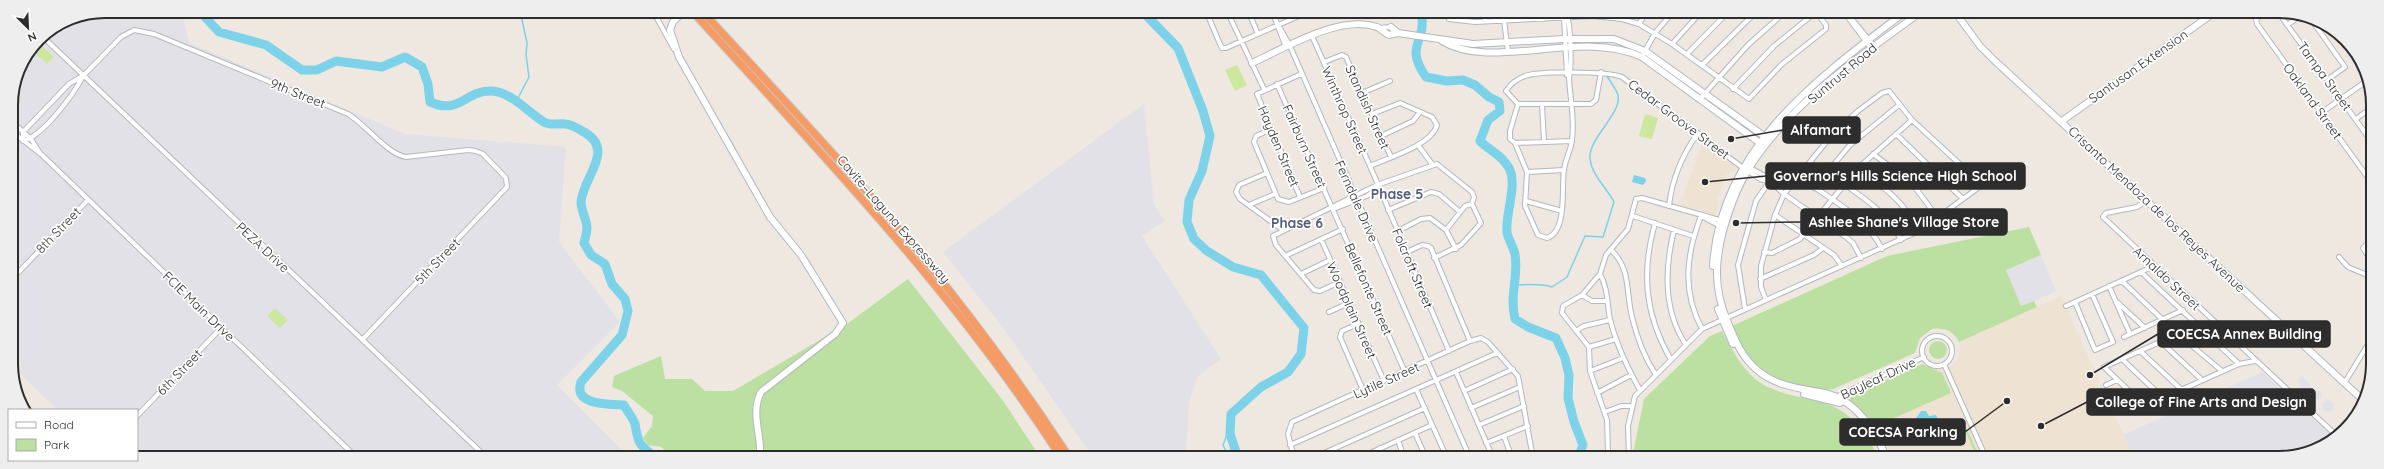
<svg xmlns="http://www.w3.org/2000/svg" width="2384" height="469" viewBox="0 0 2384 469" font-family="Quicksand,sans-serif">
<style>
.industrial{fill:#e2e1e7}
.education{fill:#eee3d2}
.green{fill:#bbe0a2}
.pitch{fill:#cce79e}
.water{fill:#7cd2e8}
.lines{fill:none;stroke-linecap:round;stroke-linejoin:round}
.stream{stroke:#7cd2e8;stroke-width:1.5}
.river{stroke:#7cd2e8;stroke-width:9}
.street-casing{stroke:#b4b7c0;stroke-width:6}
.secondary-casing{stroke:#b4b7c0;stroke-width:8}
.highway-casing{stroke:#c8c8c8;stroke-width:9}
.street{stroke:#fff;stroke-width:4}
.secondary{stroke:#fff;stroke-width:6}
.highway{stroke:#f59b65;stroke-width:7}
.labels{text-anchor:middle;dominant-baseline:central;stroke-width:3.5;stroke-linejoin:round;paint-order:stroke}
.street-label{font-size:13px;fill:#2d2d2d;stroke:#fff}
.neighbourhood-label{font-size:14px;font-weight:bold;fill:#505a7c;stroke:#fff}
.rim{fill:none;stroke:#2d2d2d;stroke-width:2}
.leader{fill:none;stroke:#2d2d2d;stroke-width:1.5}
.callout-dot{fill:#2d2d2d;stroke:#fff;stroke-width:1.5}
.callout{fill:#2d2d2d;stroke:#2d2d2d;stroke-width:1.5}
.callout-label{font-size:14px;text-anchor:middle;font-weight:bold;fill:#fff}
</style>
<rect width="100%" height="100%" fill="#eee8e1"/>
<path class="industrial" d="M105 11H182L189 43 405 134 566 147 559 242 620 322 557 385 629 457H137V410H58L13 367 11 104 18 69 39 38 69 18Z
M1144 104 1154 205 1165 221 1142 236 1221 359 1198 376 1189 402 1186 457H1093L1004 329 943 252Z
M2041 255 2056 291 2021 307 2005 270Z
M2262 372 2335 438 2315 451 2285 458H2134L2123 435Z
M2302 375 2314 390 2311 394 2305 389 2299 394 2295 391 2301 385 2297 381Z
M2312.5 395a4.5 4.5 0 1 1 9 0a4.5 4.5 0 1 1-9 0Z
M2322 406a6 6 0 1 1 12 0a6 6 0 1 1-12 0Z"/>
<path class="education" d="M1703 143 1739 169 1726 175 1717 201 1719 206 1715 215 1679 205Z
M2061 296 2134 458H1893L1878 425 1846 400 1848 397 1922 364 1934 370 1949 368 1958 359 1960 350 1959 342Z"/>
<path class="green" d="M2029 227 2041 255 2006 270 2021 306 2034 301 2037 307 1959 342C1954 331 1944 327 1932 329L1920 338 1915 353 1833 389C1823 391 1814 389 1805 387 1764 379 1749 363 1732 326L1887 256Z
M908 279 1004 402 1040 457H672L661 447 648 445 643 438 652 426 653 416 622 391 612 387 614 376 661 356 665 379H692L705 391H733L847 324Z
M1722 331C1730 345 1737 360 1748 372 1768 394 1795 395 1821 402 1850 409 1866 433 1879 458H1632L1644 399 1710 336Z
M1929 350a9 9 0 1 1 18 0a9 9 0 1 1-18 0Z
M1922 364 1942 373 1951 393 1878 425 1846 400 1848 397Z
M1966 427 1980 458H1977L1964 428Z"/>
<path class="pitch" d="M40 44 54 57 47 64 33 51Z
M1237 65 1247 85 1235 91 1225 70Z
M1645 114 1658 118 1652 139 1639 136Z
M275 308 288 320 280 328 267 316Z"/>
<path class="water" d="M1634 175 1645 178 1646 181 1643 185 1632 182Z
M1921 411H1926L1929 416 1936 415 1938 419 1932 424 1926 422 1914 428 1913 423Z"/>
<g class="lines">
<path class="stream" d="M516 102 529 77 526 55 527 43 522 20 525 11
M1513 285C1527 285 1538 283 1552 287L1567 277 1585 236 1603 237 1614 202C1607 188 1592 176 1590 159 1588 138 1622 114 1618 95 1616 89 1610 81 1607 76
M1229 457 1223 445 1231 424"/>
<path class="river" d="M205 11V17L219 32 266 45 302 70H317L336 61 382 67 405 57 422 67 428 84 430 102C460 115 465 91 490 91 511 91 527 112 544 122 550 126 558 123 565 124 571 124 579 129 584 132 616 150 583 177 581 202 581 211 587 220 587 228 587 233 585 238 584 243L591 255 605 264 612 284 625 299 628 311 622 335 581 382C573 406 609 404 624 405 627 411 633 418 635 424 638 443 639 445 655 457
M1142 11 1178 48 1203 111 1210 136 1202 171 1189 200 1187 222 1194 239 1207 251 1233 267 1261 275 1304 328 1301 354 1288 372 1261 387 1231 414 1230 434 1238 458
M1421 12C1428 42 1403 44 1426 77L1447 81 1463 80 1475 85 1489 97 1499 102 1500 111 1488 120 1480 141C1490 151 1502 155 1509 168 1518 184 1505 214 1507 232 1508 240 1514 247 1515 255 1519 276 1509 294 1515 319L1528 327 1556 338 1565 358 1569 375 1568 398 1574 422 1583 445 1578 458"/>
<defs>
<path id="street" d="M653 11 674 49
M1206 11 1220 44 1222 48H1226L1310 11
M1227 11 1264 89
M1248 11 1258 34
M1272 11 1286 47
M1450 12 1449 19 1475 22 1593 16 1622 19 1639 24 1672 44 1749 99 1781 65 1826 29V25L1816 12
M1484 12 1485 21
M1503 12 1508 52
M1523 12 1524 19
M1544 12V19
M1566 12C1571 25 1572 64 1569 78 1570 98 1575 120 1572 140 1571 150 1565 160 1564 170 1561 188 1568 231 1547 238L1538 235 1525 206 1527 172 1515 143 1510 139V131L1518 104 1506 91C1510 84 1517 79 1525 76 1540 71 1607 71 1622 77L1743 168 1760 179 1768 181
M1844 12 1871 48
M1846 12 1874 46
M2266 12 2256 19 2257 24 2371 182
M2278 12 2371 141
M1564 18 1567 75
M1276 21 1290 46 1470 458
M2313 22 2345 67 2327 80
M1639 24 1646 12
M2287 25 2300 16
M1378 28 1391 27
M42 36 486 457
M1312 36 1370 166 1449 351
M1672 44 1701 12
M1644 53 1655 33 1673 12
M1687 54 1728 12
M1324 62 1342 55 1346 57 1391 157
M1702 65 1756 12
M1277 84 1405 372
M1733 89 1774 46 1816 12
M1362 93 1390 81
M1700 99 1748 45 1785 12
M1518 104H1591L1596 100 1601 72
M1542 104 1544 142
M2321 113 2368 80
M2356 119 2371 108
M11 121 31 139 40 153
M1272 129 1256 136 1254 142 1278 199 1289 202 1324 188
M11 131 42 155 356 457
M1896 134 1963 199
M1381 136 1413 121 1420 112
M23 141V132L69 84 84 75 121 37 134 30 154 34 348 114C365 124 387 154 406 157L468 150 476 151 483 154 506 178 507 187 363 339
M23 141C43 136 74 94 83 76
M1515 143 1572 141
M1418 145 1432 164
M1873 154 1911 182 1938 218
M1370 166C1388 158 1432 145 1437 125L1432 117 1400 103 1372 114
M1748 167 1763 175 1784 194 1846 237 1853 243 1861 258
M1857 169C1885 188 1903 200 1919 231
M1527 172 1564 170
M1267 173 1239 185 1236 192 1240 199 1283 230
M1798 176C1827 197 1866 216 1882 249
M1844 184C1867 200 1888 214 1901 240
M1814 188 1850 145 1899 105
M1300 197 1257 94 1301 74
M2147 200 2137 207 2106 213 2103 217 2338 437
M1526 201 1562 211
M1249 205 1275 194
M1669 206C1672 179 1682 155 1698 133
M1336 208 1367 196 1379 188
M1388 210 1431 192 1439 194 1460 212
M1775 215 1834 255 1842 266
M1633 216 1693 236
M1701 216C1686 255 1682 292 1702 329
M1703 217 1722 227
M1655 223C1641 273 1645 315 1671 360
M1446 230 1465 206 1472 204
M1674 230C1665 267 1663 311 1686 345
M1398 231 1421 219 1430 218 1446 230 1456 249
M1321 239 1384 381
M2372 239 2363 248 2372 262
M1612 251C1631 269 1626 294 1632 317 1637 338 1644 357 1656 375
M1407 252 1422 245 1428 246 1431 248 1470 341
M1764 252 1772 253 1800 239 1857 169 1912 120
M1285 256 1343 229
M2339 257 2348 267 2372 277
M2141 272 2239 364
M1301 274 1330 260
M1600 274C1608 288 1607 304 1610 319 1616 344 1627 367 1640 390
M12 279 88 200
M1760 279 1814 255 1823 248
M2122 281 2163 320
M1340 282 1320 291 1314 290 1276 245 1273 236 1377 185 1437 164 1472 192 1474 197 1472 204 1481 223 1461 245 1434 258
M2109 286 2130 334
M1582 295 1592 301H1607
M2075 302 2095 350 2113 342 2092 294
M2117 302 2145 328
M2066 306 2154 266
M1745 309 1738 265 1756 201 1769 182
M1329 312 1349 303
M1358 324 1342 331 1340 337 1363 390
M2198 325 2104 367 2145 406 2239 364 2255 361
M1576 331 1584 326 1610 320
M2178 334 2222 371
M1922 351a15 15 0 1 1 30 0a15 15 0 1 1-30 0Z
M2124 337 2183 310
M2161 342 2202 380
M1589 347 1616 339
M2140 351 2182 390
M2122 359 2163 398
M1944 364 1986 458
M1590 371 1623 358
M1456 372 1493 458
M2345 382 2372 338
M2106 385 2117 380
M1416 389 1447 458
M1464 391 1513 369
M1597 393 1631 375
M1835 397 1924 357
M2112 402 2131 393
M1471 408 1520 387
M1605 412 1621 406H1632
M137 416 221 328
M1479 425 1524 406
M1415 433 1426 458
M1504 436 1512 458
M1398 440 1404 458
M1486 443 1528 426
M1290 445 1497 353
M1380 448 1384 458
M1294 458 1288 434 1292 422 1470 341 1481 338 1488 342 1518 376 1533 458
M1313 458 1425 408
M1359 458 1432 425
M1611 458 1608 452 1607 420 1590 371 1589 347 1562 313 1563 306 1582 295 1600 274 1606 255 1628 229 1636 199 1642 198 1723 221
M1629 458 1628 426 1635 396 1702 329 1919 231 1978 188 1976 179 1912 120 1889 91 1882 93 1858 111 1831 136 1784 194 1775 215 1761 266V287L1766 300"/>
<path id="secondary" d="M684 11 673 22 670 30 679 57 770 217 801 255 843 323 835 334 761 392C750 413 762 435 760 457
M1955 12 1980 46 1995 61 2364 401
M1391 27 1398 33
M1442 41C1492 72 1581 28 1642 57L1760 143
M1252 63C1285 48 1340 14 1377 27 1381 29 1385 33 1389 35L1398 33 1473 44 1564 39H1614L1645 51 1764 136
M2062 121 2215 12
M1713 266C1720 148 1820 76 1905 12
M1718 309 1733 344
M1804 394 1840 403
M1887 458C1874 430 1857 401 1825 393 1800 388 1776 387 1756 369 1740 355 1734 337 1726 318 1714 288 1715 262 1723 231 1729 210 1736 189 1748 170 1788 105 1860 56 1921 12"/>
<path id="highway" d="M692 11C822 154 956 294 1061 457
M702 11C778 94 856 176 927 263 978 325 1025 390 1069 457"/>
</defs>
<use href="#street" class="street-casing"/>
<use href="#secondary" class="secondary-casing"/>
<use href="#highway" class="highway-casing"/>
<use href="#street" class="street"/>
<use href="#secondary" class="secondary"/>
<use href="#highway" class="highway"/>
</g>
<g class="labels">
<g class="street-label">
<text transform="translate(2138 66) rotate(-35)">Santusan Extension</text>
<text transform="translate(1842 73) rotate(-40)">Suntrust Road</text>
<text transform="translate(2325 76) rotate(54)">Tampa Street</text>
<text transform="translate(298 93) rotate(22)">9th Street</text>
<text transform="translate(2313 101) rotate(54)">Oakland Street</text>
<text transform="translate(1368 107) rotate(66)">Standish Street</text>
<text transform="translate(1345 110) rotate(66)">Winthrop Street</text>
<text transform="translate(1679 119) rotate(37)">Cedar Groove Street</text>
<text transform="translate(1279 146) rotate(67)">Hayden Street</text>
<text transform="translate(1305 146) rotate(66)">Fairburn Street</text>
<text transform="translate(1357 201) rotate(66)">Ferndale Drive</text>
<text transform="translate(2157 209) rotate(43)">Crisanto Mendoza de los Reyes Avenue</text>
<text transform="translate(894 219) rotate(49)">Cavite–Laguna Expressway</text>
<text transform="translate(58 230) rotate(-46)">8th Street</text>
<text transform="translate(263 247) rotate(43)">PEZA Drive</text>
<text transform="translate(437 261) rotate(-46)">5th Street</text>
<text transform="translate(1413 268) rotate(67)">Folcroft Street</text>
<text transform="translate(2167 278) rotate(43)">Arnaldo Street</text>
<text transform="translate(1369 289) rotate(66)">Bellefonte Street</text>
<text transform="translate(199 306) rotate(44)">FCIE Main Drive</text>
<text transform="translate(1352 310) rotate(66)">Woodplain Street</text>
<text transform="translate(179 372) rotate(-46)">6th Street</text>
<text transform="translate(1878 378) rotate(-25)">Bayleaf Drive</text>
<text transform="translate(1386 380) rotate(-24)">Lytile Street</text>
</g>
<g class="neighbourhood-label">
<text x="1397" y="194">Phase 5</text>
<text x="1297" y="223">Phase 6</text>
</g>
</g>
<path d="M0 0H2384V469H0ZM105 18H2279A87 87 0 0 1 2366 105V364A87 87 0 0 1 2279 451H105A87 87 0 0 1 18 364V105A87 87 0 0 1 105 18Z" fill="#eee" fill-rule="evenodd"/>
<path class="rim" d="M105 18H2279A87 87 0 0 1 2366 105V364A87 87 0 0 1 2279 451H105A87 87 0 0 1 18 364V105A87 87 0 0 1 105 18Z"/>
<path class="leader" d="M1731 139L1783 130M1705 182L1766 176M1736 223L1801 222M2090 375L2158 334M2041 426L2087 402M2007 401L1965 432"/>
<g class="callout-dot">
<circle cx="1731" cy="139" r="4"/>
<circle cx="1705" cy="182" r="4"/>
<circle cx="1736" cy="223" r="4"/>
<circle cx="2090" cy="375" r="4"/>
<circle cx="2041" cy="426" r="4"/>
<circle cx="2007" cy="401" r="4"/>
</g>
<g class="callout">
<rect x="1783" y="117" width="77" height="26" rx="4"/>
<rect x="1766" y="163" width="259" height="26" rx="4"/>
<rect x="1801" y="209" width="206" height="26" rx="4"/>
<rect x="2158" y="321" width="172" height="26" rx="4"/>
<rect x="2087" y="389" width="228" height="26" rx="4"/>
<rect x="1840" y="419" width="125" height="26" rx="4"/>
</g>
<g class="callout-label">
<text x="1821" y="135">Alfamart</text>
<text x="1895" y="181">Governor's Hills Science High School</text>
<text x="1904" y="227">Ashlee Shane's Village Store</text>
<text x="2244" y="339">COECSA Annex Building</text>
<text x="2201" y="407">College of Fine Arts and Design</text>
<text x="1903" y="437">COECSA Parking</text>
</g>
<rect x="8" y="409" width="130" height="52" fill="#ffffff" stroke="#ababab"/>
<rect x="16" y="422" width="20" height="6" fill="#ffffff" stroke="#ababab"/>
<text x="44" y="429" font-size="12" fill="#2d2d2d">Road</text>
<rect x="16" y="439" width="20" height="12" fill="#bbe0a2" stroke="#ababab"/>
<text x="44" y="449" font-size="12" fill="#2d2d2d">Park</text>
<g transform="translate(28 28) rotate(156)" stroke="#ffffff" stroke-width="3" paint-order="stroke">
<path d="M0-3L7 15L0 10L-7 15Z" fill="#2d2d2d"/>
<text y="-6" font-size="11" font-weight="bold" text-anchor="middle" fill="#2d2d2d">N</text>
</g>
</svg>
